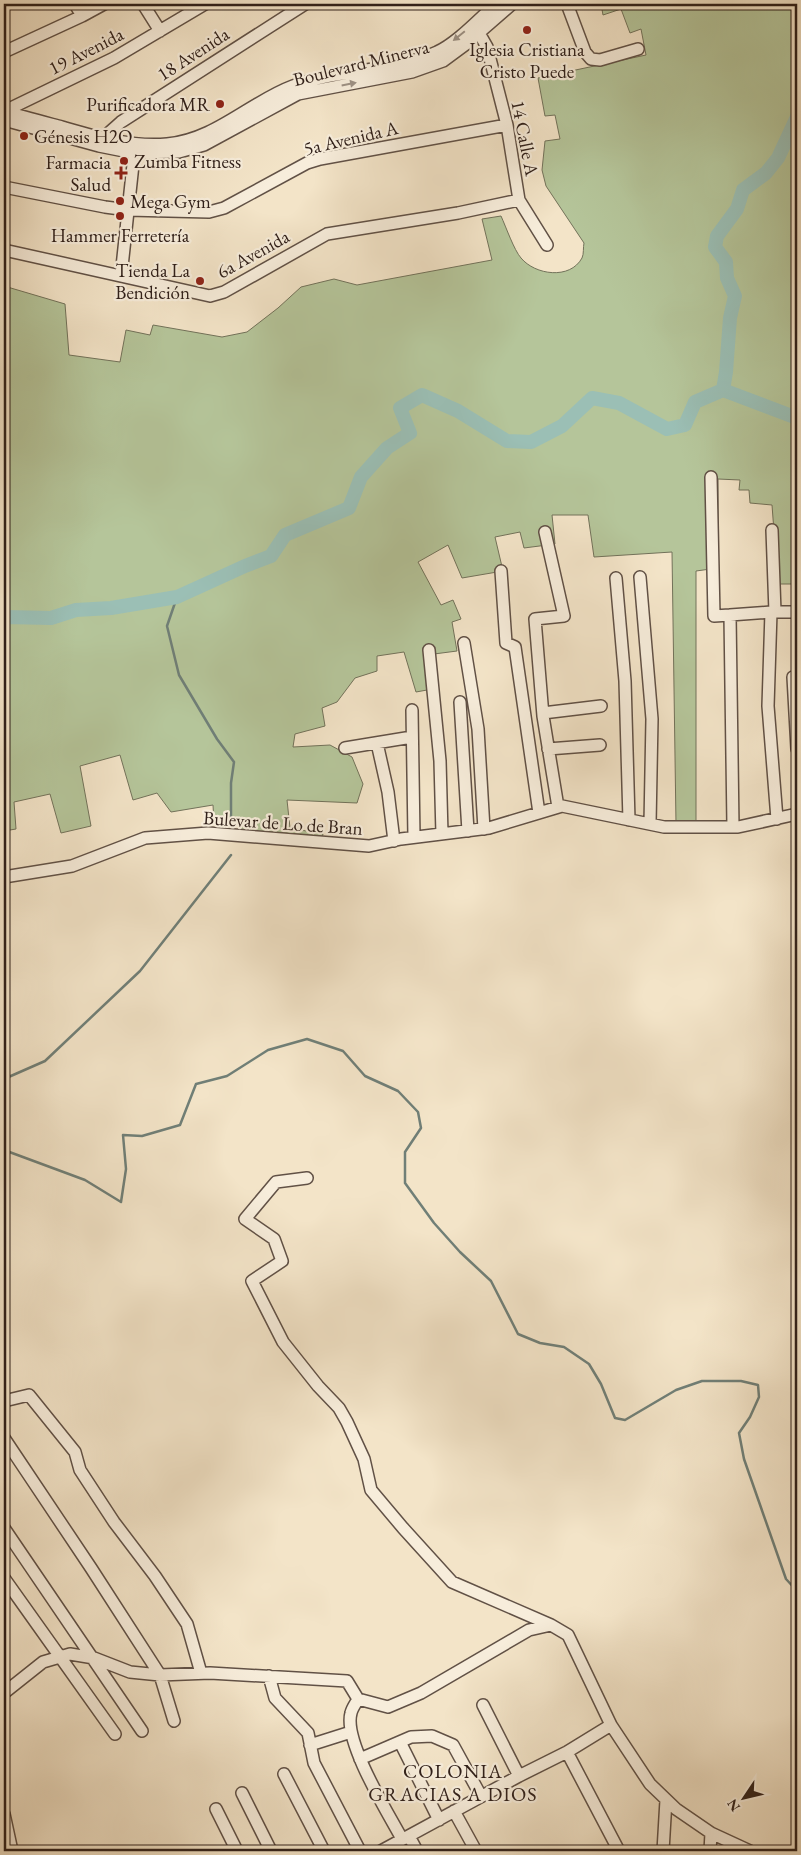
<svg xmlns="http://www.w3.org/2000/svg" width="801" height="1855" viewBox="0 0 801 1855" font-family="'EB Garamond',serif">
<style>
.green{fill:#b5c59a;stroke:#72725a}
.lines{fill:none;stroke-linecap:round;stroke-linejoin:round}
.stream{stroke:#707f77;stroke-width:2.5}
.river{stroke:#9bbfb5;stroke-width:14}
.minor-casing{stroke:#615146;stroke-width:14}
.minor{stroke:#f7eddb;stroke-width:11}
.oneway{fill:#9d9184}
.poi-dot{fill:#8f2418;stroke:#f7eddb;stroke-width:2}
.labels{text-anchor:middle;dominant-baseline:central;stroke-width:4.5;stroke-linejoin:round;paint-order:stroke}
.poi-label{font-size:19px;fill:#30201a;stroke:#f7eddb;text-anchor:end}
.street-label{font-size:19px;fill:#30201a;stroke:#f7eddb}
.neighbourhood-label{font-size:20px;letter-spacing:1px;fill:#30201a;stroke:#f7eddb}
</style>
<rect width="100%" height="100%" fill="#f3e4c8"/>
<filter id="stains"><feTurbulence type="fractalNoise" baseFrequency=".004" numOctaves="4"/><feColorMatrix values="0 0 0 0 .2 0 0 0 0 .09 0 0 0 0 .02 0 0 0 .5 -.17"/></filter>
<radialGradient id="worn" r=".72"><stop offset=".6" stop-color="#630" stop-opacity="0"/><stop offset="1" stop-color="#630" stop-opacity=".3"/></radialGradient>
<path class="green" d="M601 4H797V584H778L772 505 750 503 749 490H739L740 480 718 479V568L696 571V825L676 824 672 552 594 557 588 515H552L555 544 524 548 520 532 495 537 503 571 462 578 448 545 418 562 441 605 453 600 461 619 452 622 457 651 434 654 438 688 416 692 404 652 377 656V671L355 678 337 702 322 708 325 726 295 734 293 747 330 745 352 757 363 784 357 803 287 800 290 828 323 834 320 846 240 839 241 821 214 823 213 805 171 812 157 793 133 800 120 755 80 766 91 826 61 833 50 794 14 802 16 829 4 831V286L65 304 69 355 120 362 126 330 150 335 153 325 222 337 247 332 278 308 301 287 334 279 357 285 492 260 482 219 501 216C506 227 514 250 521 258 535 275 570 280 582 258 584 254 583 247 584 243L546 186 542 170 545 141 560 139 555 115 545 116 538 78 646 55 641 29 630 33 621 9 603 15Z"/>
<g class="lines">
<path class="stream" d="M177 597 167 626 179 675 217 739 234 762 231 783V819
M4 1079 45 1061 140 971 231 855
M4 1150 85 1180 121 1202 126 1169 123 1135 142 1136 180 1125 196 1084 227 1076 268 1050 307 1039 343 1051 365 1076 398 1091 418 1112 421 1128 405 1152V1183L434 1223 460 1252 491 1281 518 1334 540 1343 564 1347 589 1364 601 1384 615 1418 625 1420 676 1390 702 1381H741L758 1385 759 1397 750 1417 739 1433 744 1459 786 1579 797 1591"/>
<path class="river" d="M723 390 797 418
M4 618 5 617 51 618 76 610 111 608 177 597 245 566 271 556 285 535 349 508 361 477 387 448 410 433 400 408 422 395 458 411 507 441 531 442 562 426 592 398 619 403 667 429 685 425 695 402 723 390 726 372 730 318 735 296 727 278 726 262 715 247 717 236 737 209 743 190 766 173 778 158 797 117"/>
<defs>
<path id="minor" d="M75 4 82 16
M143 4 160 31
M567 4 585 52 591 59 600 60 638 49
M479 33 487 47 507 125 519 200 547 245
M4 52 82 16 104 4
M4 111C23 117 43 122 62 127 97 137 130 147 167 144 215 140 250 102 293 86 339 69 393 72 437 52 456 44 480 18 496 4
M8 112 13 107 114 58 205 4
M4 120 99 146 134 153 179 152 204 145 298 94 412 72 443 61 466 44 512 4
M103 138 121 122 305 4
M4 187 105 207 128 210 209 212 224 208 307 163 320 159 507 125
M4 250 210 296 224 292 327 234 458 213 519 200
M121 276 135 146
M711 477 714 616 730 615
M772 530 775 612
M545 532 564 616 535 619 543 716 558 807
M501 571 506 643 515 647 539 813
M640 577 652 719 650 824
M616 578 625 681 629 820
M464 643 478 729 484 829
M429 650 440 761 442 834
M793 677 797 749
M460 702 468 831
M412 710 414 837
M543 713 601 706
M377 743 388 792 394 841
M345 748 412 737
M548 749 600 745
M777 819 768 706 771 612H797
M733 827 730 615 771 612
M4 877 72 866 145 838 208 833 369 846 401 839 489 828 562 806 664 827H738L797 814
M307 1178 276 1182 245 1219 274 1239 282 1261 252 1281 283 1342 318 1386 339 1408 347 1422 364 1459 371 1490 403 1528 452 1582 551 1625
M4 1401 29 1395 75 1452 80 1470 114 1522 155 1576 187 1624 201 1673
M4 1438 91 1568 160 1675 174 1721
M4 1528 142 1731
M4 1578 115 1734
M269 1676 275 1698 308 1733 314 1763 360 1851
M4 1693 43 1662 70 1654 94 1658 130 1672 160 1675 210 1673 347 1681 358 1699 388 1707 421 1693 529 1630 551 1625 568 1635 611 1725 650 1784 676 1809 711 1833 750 1851
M358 1699C356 1703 352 1708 351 1713 343 1741 388 1813 402 1839
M483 1705 519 1776
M400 1742 439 1820
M310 1745 351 1732
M567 1752 619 1851
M360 1759 411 1737 432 1736 453 1745 481 1796
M284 1774 324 1851
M242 1793 271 1851
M216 1809 237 1851
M454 1811 476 1851
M4 1814 12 1851
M409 1836 417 1851
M381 1851 519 1776 567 1752 611 1725
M663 1851 666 1800
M710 1851 711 1833"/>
</defs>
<use href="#minor" class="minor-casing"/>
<use href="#minor" class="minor"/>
</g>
<defs><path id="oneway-solid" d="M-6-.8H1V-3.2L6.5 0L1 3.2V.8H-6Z" transform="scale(1.25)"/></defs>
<g class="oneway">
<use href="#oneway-solid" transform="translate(459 36) rotate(141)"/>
<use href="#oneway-solid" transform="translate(349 84) rotate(-11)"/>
</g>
<g class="poi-dot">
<circle cx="527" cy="30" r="5"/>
<circle cx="220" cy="104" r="5"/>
<circle cx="24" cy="136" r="5"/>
<circle cx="124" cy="161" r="5"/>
<path d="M118.5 165.5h5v5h5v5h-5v5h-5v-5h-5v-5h5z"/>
<circle cx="120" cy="201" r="5"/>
<circle cx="120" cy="216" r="5"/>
<circle cx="200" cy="281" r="5"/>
</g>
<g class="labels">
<g class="poi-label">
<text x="527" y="49" text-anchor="middle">Iglesia Cristiana<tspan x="527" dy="22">Cristo Puede</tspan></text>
<text x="210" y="104">Purificadora MR</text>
<text x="34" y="136" text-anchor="start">Génesis H2O</text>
<text x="134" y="161" text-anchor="start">Zumba Fitness</text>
<text x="111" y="162">Farmacia<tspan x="111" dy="22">Salud</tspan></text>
<text x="130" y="201" text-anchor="start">Mega Gym</text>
<text x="120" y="235" text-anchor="middle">Hammer Ferretería</text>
<text x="190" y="270">Tienda La<tspan x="190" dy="22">Bendición</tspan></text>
</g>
<g class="street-label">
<text transform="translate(86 51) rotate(-27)">19 Avenida</text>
<text transform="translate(193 54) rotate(-33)">18 Avenida</text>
<text transform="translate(361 63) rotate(-14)">Boulevard Minerva</text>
<text transform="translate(351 138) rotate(-13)">5a Avenida A</text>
<text transform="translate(525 138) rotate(79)">14 Calle A</text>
<text transform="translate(253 254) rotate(-29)">6a Avenida</text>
<text transform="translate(283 823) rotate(4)">Bulevar de Lo de Bran</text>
</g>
<g class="neighbourhood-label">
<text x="453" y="1771">COLONIA<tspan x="453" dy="23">GRACIAS A DIOS</tspan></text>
</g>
</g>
<rect width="801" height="1855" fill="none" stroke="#f3e4c8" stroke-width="20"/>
<rect x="5" y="5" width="791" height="1845" fill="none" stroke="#30201a" stroke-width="2.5"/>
<rect x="10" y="10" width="781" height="1835" fill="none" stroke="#30201a"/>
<g transform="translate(744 1798) rotate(235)" stroke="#f7eddb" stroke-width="4" paint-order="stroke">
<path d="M0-4L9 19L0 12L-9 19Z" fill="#30201a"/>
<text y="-8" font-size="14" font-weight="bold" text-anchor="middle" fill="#30201a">N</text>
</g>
<rect width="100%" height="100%" filter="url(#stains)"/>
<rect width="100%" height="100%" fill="url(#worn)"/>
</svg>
